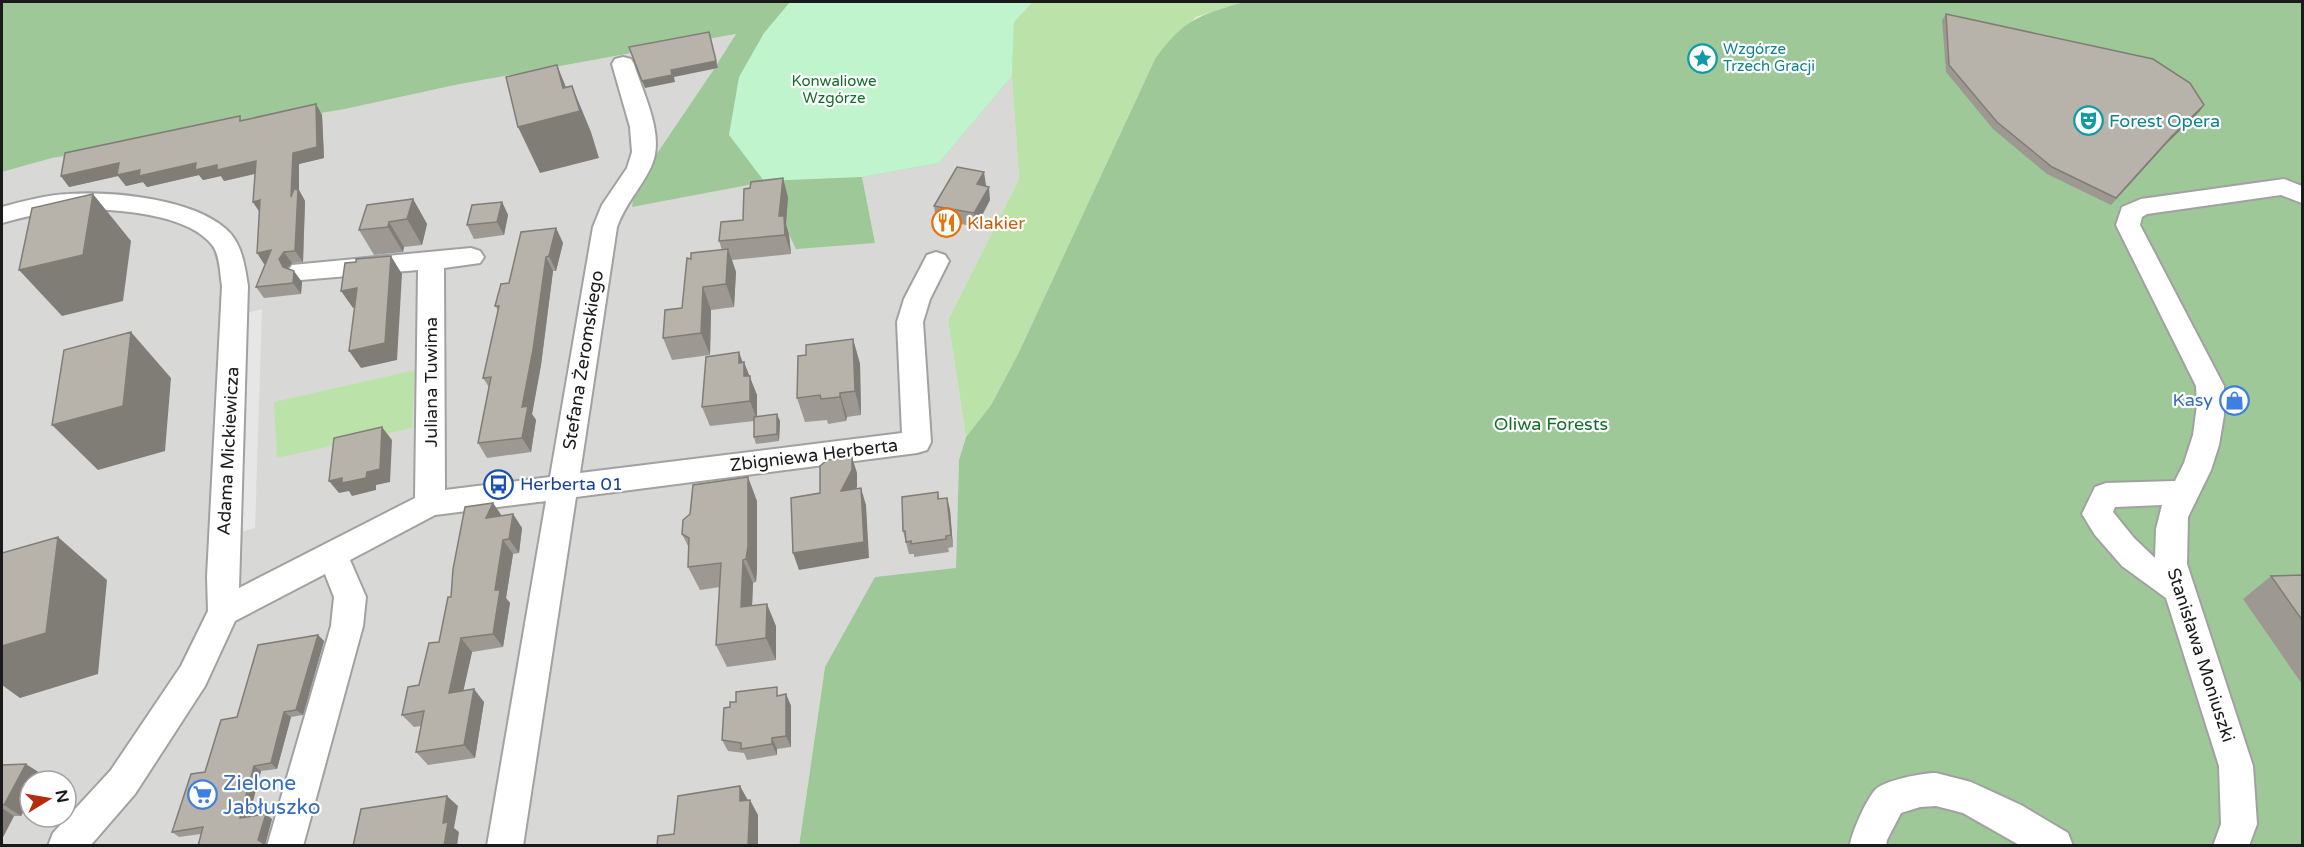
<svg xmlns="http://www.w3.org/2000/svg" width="2304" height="847" viewBox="0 0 2304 847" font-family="'Varela Round',sans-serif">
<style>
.residential{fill:#d8d8d7;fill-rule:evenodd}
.grass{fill:#bbe3a9}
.forest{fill:#9ec898}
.park{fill:#bff4cc}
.parking{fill:#e6e6e6}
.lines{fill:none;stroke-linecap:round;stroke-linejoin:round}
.minor-casing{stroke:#a1a1a1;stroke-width:4}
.minor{fill:#fff;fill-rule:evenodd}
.wall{fill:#9d9992}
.shaded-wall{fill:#807d77}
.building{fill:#b7b2aa;stroke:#807d77;stroke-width:1.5}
.labels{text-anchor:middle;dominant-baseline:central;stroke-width:4.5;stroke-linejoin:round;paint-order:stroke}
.far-culture-label{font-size:15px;fill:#0d838f;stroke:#fff;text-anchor:start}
.far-park-label{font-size:15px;fill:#136e2a;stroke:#fff}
.culture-label{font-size:18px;fill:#0d838f;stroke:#fff;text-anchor:start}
.food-label{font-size:18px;fill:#c56008;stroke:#fff;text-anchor:start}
.street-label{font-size:18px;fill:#1a1a1a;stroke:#fff}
.shop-label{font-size:18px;fill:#366cbe;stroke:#fff;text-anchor:end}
.park-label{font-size:18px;fill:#136e2a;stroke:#fff}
.transit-label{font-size:18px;fill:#164399;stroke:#fff;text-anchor:start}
.near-shop-label{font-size:21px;fill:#366cbe;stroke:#fff;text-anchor:start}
</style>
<rect width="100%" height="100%" fill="#ebeae0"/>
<path class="residential" d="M737 34 717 64 718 68 714 69 635 186 764 181 875 243 862 177 939 163 1012 76 1019 179 948 320 966 437 959 460 956 568 825 667 799 845 2 846V172L52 158 345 109 455 85ZM30 781H66V817H30Z"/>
<path class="grass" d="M1033 2H1245L1196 17 1155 59 1019 352 991 405 966 437 948 320 1019 179 1012 76 1014 22Z
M415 370 412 428 277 458 274 402Z"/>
<path class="forest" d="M2 2H1033L1014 22 1012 76 939 163 862 177 875 243 796 249 764 182 632 207 635 186 714 69 718 68 717 64 736 34 455 85 345 109 52 158 2 172Z
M1245 2H2302V845L799 846 825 667 875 577 956 568 959 460 966 437 991 405 1019 352 1155 59C1184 19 1199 15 1245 2Z"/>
<path class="park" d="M790 2H1033L1014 22 1012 76 939 163 862 177 764 181 729 135 739 77 764 33Z"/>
<path class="parking" d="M262 309 255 528 232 535 243 314Z"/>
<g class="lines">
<defs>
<path id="minor" d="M623 57 631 59 634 64C643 94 666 136 651 167 641 188 625 204 617 227L580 473 902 433 897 322 904 299 927 255 936 252 945 255 949 261 930 299 923 322 931 442 927 450 917 453 576 497 523 846H487L546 501 435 515 350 560 366 597 363 626 303 846H267L331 626 334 597 325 574 235 621 205 686 135 794 90 846H48L53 833 111 770 181 666 208 611 207 577 222 286C220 274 220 256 213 246 188 212 108 208 70 210 47 211 24 217 2 223V207C24 201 46 195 69 194 113 191 200 199 231 234 243 249 245 268 248 286L239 588 415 498 418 270 301 280 292 277 288 271 292 265 471 248 480 251 484 257 480 263 444 268 445 490 550 477 593 227 602 205 627 168 632 152 630 127 612 64 615 59Z
M2284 179 2302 186V203L2281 195 2147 214 2142 217 2140 225 2224 386V415L2219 445 2211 470 2188 517 2187 564 2253 766 2257 824 2249 846H2213L2221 824 2219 766 2166 598 2122 566 2095 535 2082 514 2095 487 2106 483 2175 481 2184 463 2193 435 2197 405 2196 386 2116 225 2122 207 2141 199ZM2162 505 2156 529 2155 558 2134 538 2113 512 2115 507Z
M1936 773 1971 782 2021 805 2068 833 2073 846H2021L1963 813 1936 806 1920 807 1901 813 1887 840 1886 846H1850C1851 833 1867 798 1876 789 1886 780 1922 773 1936 773Z"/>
</defs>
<use href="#minor" class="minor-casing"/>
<use href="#minor" class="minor"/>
</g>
<path class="wall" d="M1946 14 2204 105 2199 112 2167 143 2111 205 2047 174 1993 129 1946 72 1942 20Z
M316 104 322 115 324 158 299 164V190L305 201 303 262 292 263 287 269 302 282 301 294 264 298 256 287 265 264H264L260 212 253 202 255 174 224 181 221 176 203 180 199 175 147 187 143 182 126 186 118 176 69 187 61 176 243 120Z
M986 185 990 200 976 227 936 219 934 206Z
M788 197 786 224 789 235 791 254 732 260 736 272 734 307 711 310 710 355 672 360 663 338 682 308 691 259 722 250 719 241 743 220Z
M413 199 427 224 422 245 404 247 403 252 374 255 359 230Z
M502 202 508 215 504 235 474 239 467 225Z
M556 228 563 243 556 271H553L541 365 532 414 536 420 531 452 487 458 478 443 489 387 483 378 498 310 495 306 509 283Z
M853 339 860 364 861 415 847 417 846 421 828 424 827 420 805 422 797 398 806 355Z
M743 362 757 395V417L780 421 779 441 756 444 754 437V421L710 426 702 407Z
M938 492 939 499 947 498 950 510 953 547 948 548 949 552 914 557V554H909L903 531Z
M757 501V569L756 582 753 583 752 606 776 626V660L727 667 716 645 720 587 700 590 688 567 689 548 682 534Z
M493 503 502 516 513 514 522 528 519 553 513 554 506 598 510 603 503 647 472 652 463 691 484 702 475 758 428 765 416 752 421 726 414 727 402 715 419 685 439 642 451 597Z
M2302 575V684L2243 599 2271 576Z
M318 635 324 641 303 715 291 717 277 769 261 771 248 817 272 819 265 845 201 834 179 837 172 832 237 717Z
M786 694 791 706V747L777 749V755L747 760 744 753 728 751 722 740 730 707Z
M2 765 43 775 21 816H14L2 839Z"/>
<path class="shaded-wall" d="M709 32 718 68 674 77 675 82 645 88 642 81Z
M557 65 576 112 572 86 591 132 599 158 540 173 518 127 563 88Z
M316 104 322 115 324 158 299 164V190L305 201 303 262 295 251 291 197 293 153Z
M2204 105 2199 112 2167 143 2111 205 2172 136Z
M256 161 263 172 224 181 221 176 203 180 199 175 147 187 143 182 126 186 118 176 69 187 61 176 119 163 140 170 196 163Z
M984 172 986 185 979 198 977 184Z
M783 178 788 197 786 224 789 235 791 254 779 216Z
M989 187 990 200 976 227 974 213Z
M93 194 131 241 123 301 62 316 19 270Z
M413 199 427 224 422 245 407 219Z
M260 200V213L253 202Z
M502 202 508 215 504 235 497 222Z
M389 222 404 247 403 252 388 227Z
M556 228 563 243 556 271 549 256Z
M728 249 736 272 734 307 726 284Z
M271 250 278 260 264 264 257 253Z
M284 252 292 263 286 270 283 267 279 259Z
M391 256 402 274 397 360 361 368 349 351Z
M546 257 553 271 541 365 532 414 536 420 531 452 522 438V407Z
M294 271 302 282 301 294 293 283Z
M703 287 711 310 710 355 701 333Z
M357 288 368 305 353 308 341 291Z
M131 332 171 378 165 451 98 470 52 425Z
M853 339 860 364 861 415 855 391Z
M739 352 744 366V362L757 395V420L750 401 739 363Z
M840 393 847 417 846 421 840 397Z
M777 414 780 421 779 441 777 434Z
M382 427 392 440 390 482 376 485V490L352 496 349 491 339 493 329 481 367 472Z
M852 457 857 473V487L846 508 841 491Z
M748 477 757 501V569L756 582 746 559Z
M861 488 866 505 869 558 799 570 793 553Z
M947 498 950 510 953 547 951 535Z
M493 503 503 518H486Z
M513 514 522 528 519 553 509 539Z
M58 537 107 580 98 674 20 698 2 685V646Z
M503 540 513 554 506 598 510 603 503 647 493 634 495 590Z
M743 560 753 583 751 630 741 607Z
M767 604 776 626V660L766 638Z
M318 635 324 641 303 715 296 710Z
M461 638 472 652 460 706 449 693Z
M474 689 484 702 475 758 464 745Z
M786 694 791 706V747L786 736Z
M284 712 291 717 277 769 271 763Z
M772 738 777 749V755L772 744Z
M26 764 43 775 40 781H30V799L21 816 4 805Z
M254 766 261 771 247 824 240 818Z
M740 786 749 802 740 801Z
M447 796 458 806 454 828 459 832 457 846H444L443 823Z
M750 800 758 815V846H748Z
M2 808 14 816 2 839Z
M266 814 272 819 265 845 266 846H262L258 840Z"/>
<path class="building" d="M1946 14 2153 59 2190 83 2204 105 2172 136 2116 198 2052 167 1997 122 1949 65Z
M709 32 716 61 671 70 672 75 642 81 629 47Z
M557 65 563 88 572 86 580 111 518 127 506 77Z
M316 104 317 147 293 153 291 197 294 189 298 190 295 251 284 252 279 259 283 267 294 271 293 283 256 287 271 250 257 253 260 200 253 202 256 161 217 170V165L195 170 196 163 139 176 140 170 117 175 119 163 61 176 65 153 240 116V121Z
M957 167 984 172 977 184 989 187 974 213 934 206Z
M783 178 779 216H784L785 235 719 241 721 222 743 220 744 189 750 188 751 182Z
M93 194 83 255 19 270 32 208Z
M413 199 407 219 389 222 388 227 359 230 367 205Z
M502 202 497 222 467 225 472 205Z
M556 228 549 256 546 257 533 350 522 407 528 406 522 438 478 443 491 377 483 378 499 306H495L501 284 509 283 521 232Z
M728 249 726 284 703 287 701 333 663 338 665 310 682 308 687 258 691 259V253Z
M391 256 385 343 349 351 357 288 341 291 345 263 356 262V259Z
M131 332 123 406 52 425 64 350Z
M853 339 855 391 840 393V397L821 399 820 395 797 398 798 356 806 355V345Z
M739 352V363L744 362V376H750V401L702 407 706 357Z
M777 414V434L754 437V417Z
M382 427 380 469 367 472 366 478 342 483V478L329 481 334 438Z
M852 457V470L841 491 861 488 864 542 793 553 791 498 820 493V466L827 460Z
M748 477V546L746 559 743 560 741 607 767 604 766 638 716 645 721 563 688 567 689 538 682 534 683 520 690 514 693 485Z
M938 492V499L947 498 951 535 946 536V539L911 544V541L906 542 905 531H903L902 497Z
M493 503 486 518 513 514 509 539 503 540 495 590H500L493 634 461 638 449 693 474 689 464 745 416 752 424 711 402 715 408 687 419 685 429 643 439 642 448 597H451L453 569 465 507Z
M58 537 46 633 2 646V553Z
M2302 575V620L2271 576Z
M318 635 296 710 284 712 271 763 254 766 240 818 266 814 258 840 263 843 262 846H198L203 827 172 832 191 774 205 772 221 720 237 717 258 645Z
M777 687V696L786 694V736L772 738V744L741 749V743L722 740 724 708 730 707V702H736V692Z
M26 764 4 805H2V765Z
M740 786V801L750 800 748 846H657L658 836 674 834 678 796Z
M447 796 443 823 448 822 444 846H353L361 809Z"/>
<defs>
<symbol id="sight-ring" viewBox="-11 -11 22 22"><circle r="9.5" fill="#fff" stroke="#0f9aa8" stroke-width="1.5"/><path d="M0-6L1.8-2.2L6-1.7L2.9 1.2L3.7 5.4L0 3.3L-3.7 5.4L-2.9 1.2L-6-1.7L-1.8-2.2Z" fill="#0f9aa8"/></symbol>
<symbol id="theatre-ring" viewBox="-11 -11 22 22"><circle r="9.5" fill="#fff" stroke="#0f9aa8" stroke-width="1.5"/><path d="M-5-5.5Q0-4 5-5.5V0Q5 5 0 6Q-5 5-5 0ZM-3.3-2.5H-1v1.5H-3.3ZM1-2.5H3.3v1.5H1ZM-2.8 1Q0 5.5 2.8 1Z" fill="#0f9aa8"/></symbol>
<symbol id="restaurant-ring" viewBox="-11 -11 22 22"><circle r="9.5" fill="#fff" stroke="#e8710a" stroke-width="1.5"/><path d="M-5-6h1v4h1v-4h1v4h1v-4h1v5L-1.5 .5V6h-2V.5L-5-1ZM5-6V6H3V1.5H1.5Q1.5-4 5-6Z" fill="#e8710a"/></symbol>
<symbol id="shop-ring" viewBox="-11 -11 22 22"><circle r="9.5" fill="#fff" stroke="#3f7fe0" stroke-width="1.5"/><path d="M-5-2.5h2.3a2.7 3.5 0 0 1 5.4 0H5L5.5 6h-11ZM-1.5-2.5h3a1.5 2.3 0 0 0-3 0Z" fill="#3f7fe0"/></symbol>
<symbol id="bus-ring" viewBox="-11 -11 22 22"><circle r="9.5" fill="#fff" stroke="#1a4fb4" stroke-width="1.5"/><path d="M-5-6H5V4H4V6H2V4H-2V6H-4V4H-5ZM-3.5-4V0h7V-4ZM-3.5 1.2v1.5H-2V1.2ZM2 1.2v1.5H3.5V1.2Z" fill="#1a4fb4"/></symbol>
<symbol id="supermarket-ring" viewBox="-11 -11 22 22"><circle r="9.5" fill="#fff" stroke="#3f7fe0" stroke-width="1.5"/><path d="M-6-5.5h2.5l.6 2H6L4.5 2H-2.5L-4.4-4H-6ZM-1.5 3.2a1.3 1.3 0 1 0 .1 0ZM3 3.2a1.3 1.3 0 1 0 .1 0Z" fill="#3f7fe0"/></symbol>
</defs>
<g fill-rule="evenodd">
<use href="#sight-ring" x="1686" y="42" width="33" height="33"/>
<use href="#theatre-ring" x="2072" y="104" width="33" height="33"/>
<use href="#restaurant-ring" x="930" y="206" width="33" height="33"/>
<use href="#shop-ring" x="2218" y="384" width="33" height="33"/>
<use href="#bus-ring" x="482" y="468" width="33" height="33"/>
<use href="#supermarket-ring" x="186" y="778" width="33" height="33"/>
</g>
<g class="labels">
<g class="far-culture-label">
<text x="1723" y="49">Wzgórze<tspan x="1723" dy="17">Trzech Gracji</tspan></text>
</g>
<g class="far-park-label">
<text x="834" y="81">Konwaliowe<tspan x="834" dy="17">Wzgórze</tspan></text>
</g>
<g class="culture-label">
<text x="2109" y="121">Forest Opera</text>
</g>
<g class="food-label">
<text x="967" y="223">Klakier</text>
</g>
<g class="street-label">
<text transform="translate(583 360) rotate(-81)">Stefana Żeromskiego</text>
<text transform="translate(431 382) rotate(-90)">Juliana Tuwima</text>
<text transform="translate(228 451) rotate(-87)">Adama Mickiewicza</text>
<text transform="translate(814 455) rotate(-7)">Zbigniewa Herberta</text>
<text transform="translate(2201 655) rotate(72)">Stanisława Moniuszki</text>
</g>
<g class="shop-label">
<text x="2213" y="400">Kasy</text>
</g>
<g class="park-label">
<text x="1551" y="424">Oliwa Forests</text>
</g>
<g class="transit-label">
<text x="520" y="484">Herberta 01</text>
</g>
<g class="near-shop-label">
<text x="223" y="783">Zielone<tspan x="223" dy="24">Jabłuszko</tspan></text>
</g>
</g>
<rect width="2304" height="847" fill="none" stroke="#1a1a1a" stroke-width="6"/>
<g transform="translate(48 799) rotate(79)"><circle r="28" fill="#ffffff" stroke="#a3a3a3" stroke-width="1.5"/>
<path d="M0-4.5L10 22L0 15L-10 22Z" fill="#b62c0f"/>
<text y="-9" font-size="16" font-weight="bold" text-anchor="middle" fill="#1a1a1a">N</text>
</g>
</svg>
